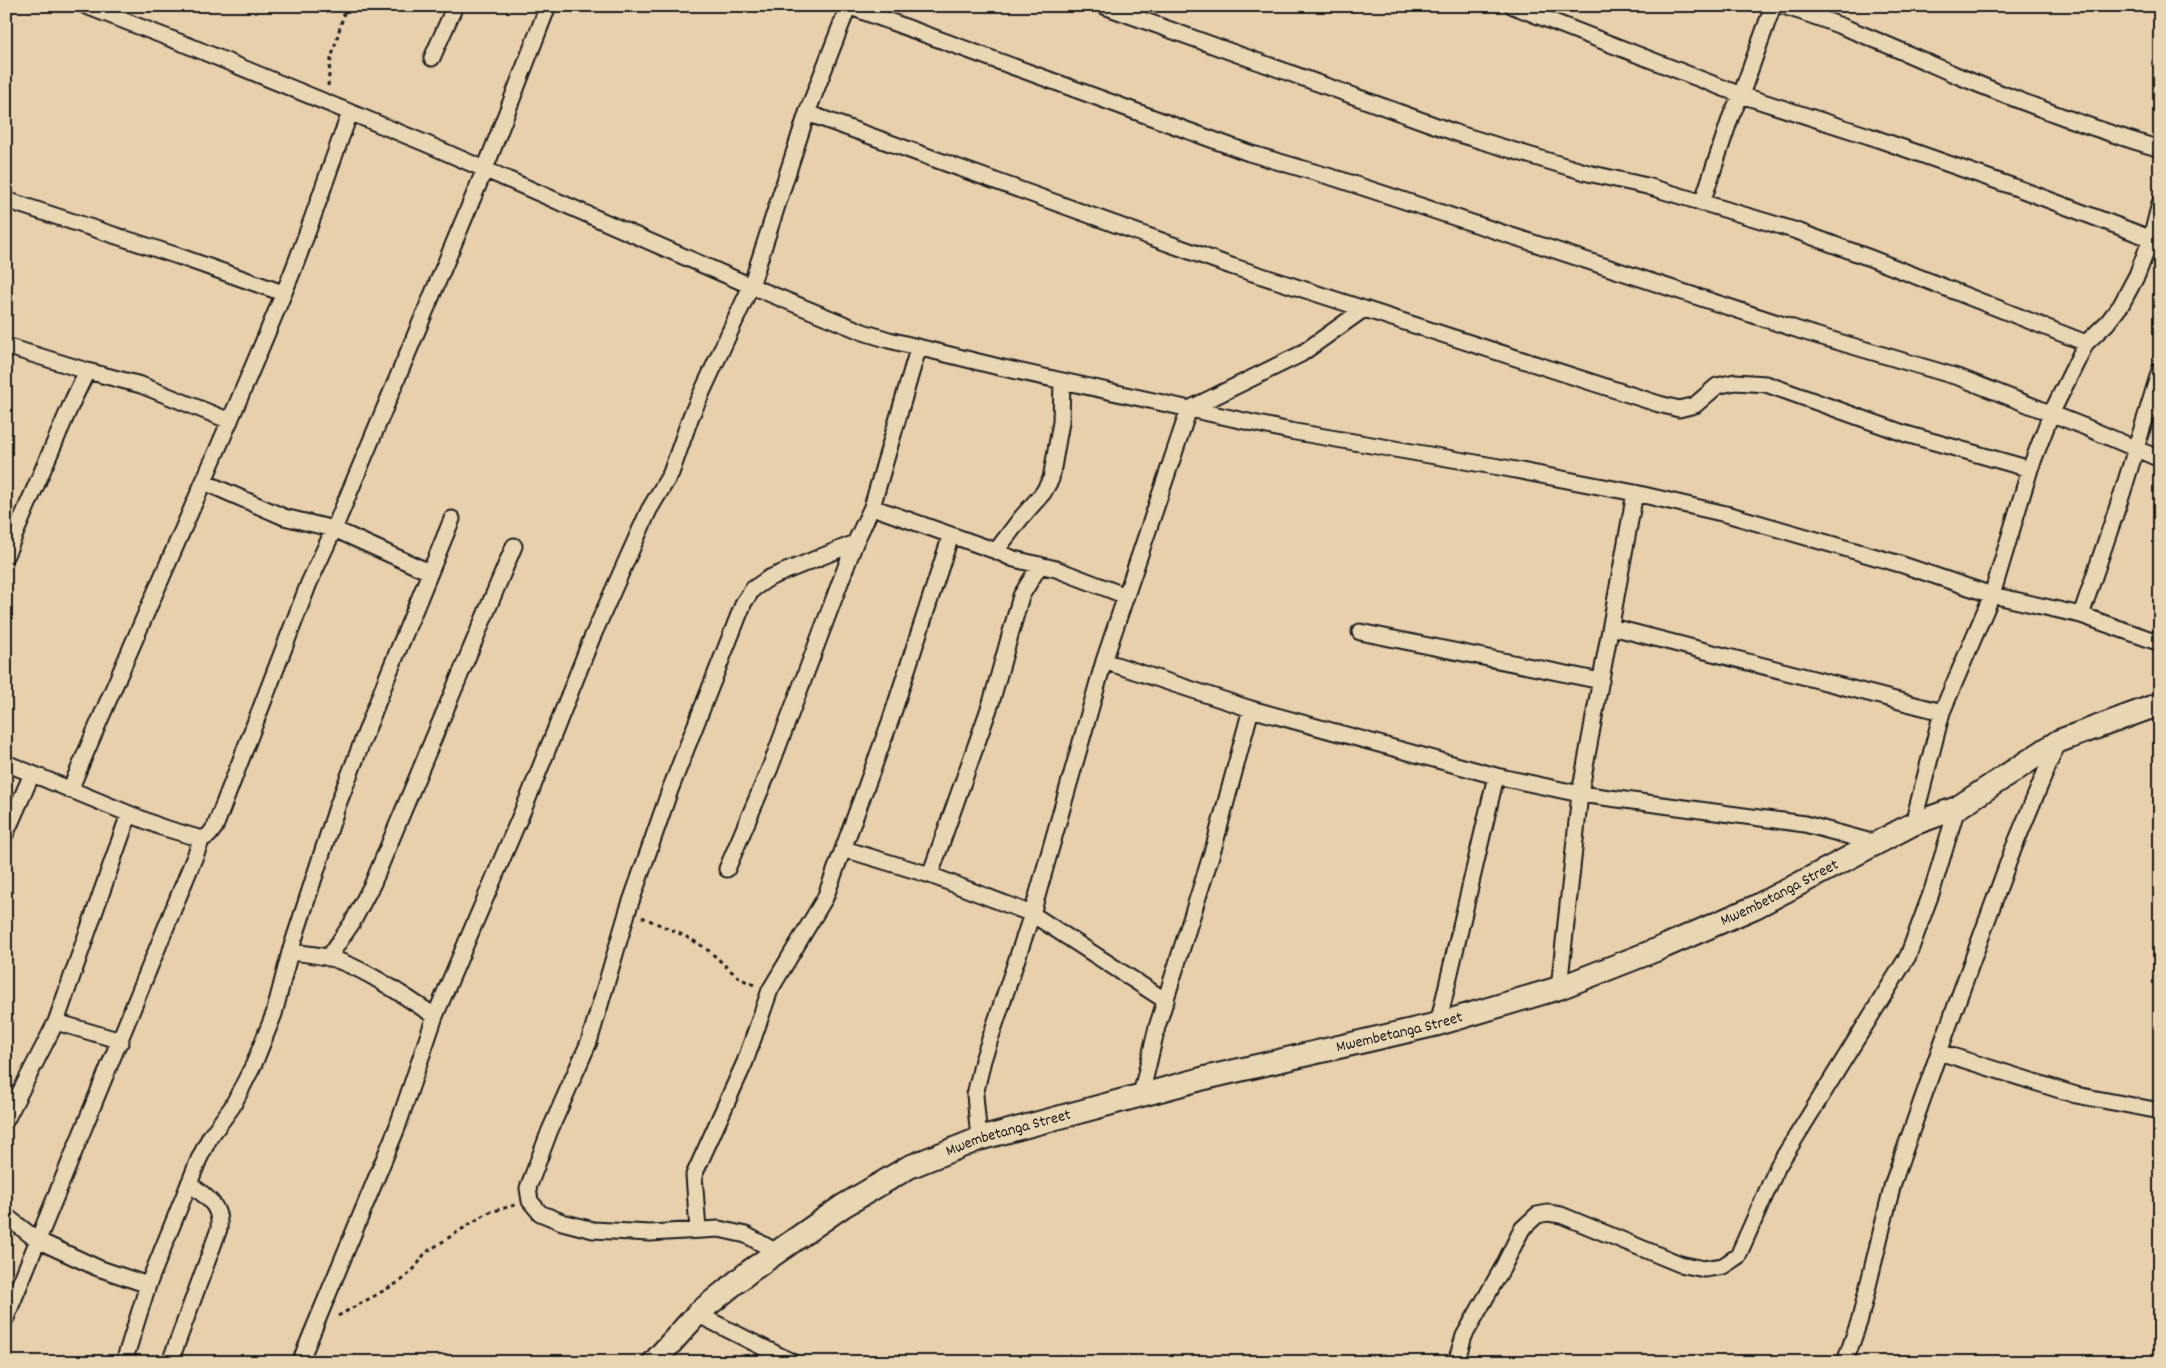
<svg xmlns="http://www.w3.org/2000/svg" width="2166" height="1368" viewBox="0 0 2166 1368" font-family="Dekko,sans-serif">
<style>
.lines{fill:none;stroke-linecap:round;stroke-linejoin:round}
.street-casing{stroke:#1c1c1c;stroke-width:19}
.secondary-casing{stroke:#1c1c1c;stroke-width:26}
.path{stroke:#1c1c1c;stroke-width:3;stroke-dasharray:4 4;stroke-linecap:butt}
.street{stroke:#e9d7b4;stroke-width:15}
.secondary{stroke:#e9d7b4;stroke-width:22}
.labels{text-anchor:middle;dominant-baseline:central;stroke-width:4;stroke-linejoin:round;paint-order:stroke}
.street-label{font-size:16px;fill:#1c1c1c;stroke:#e9d7b4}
</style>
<rect width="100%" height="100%" fill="#e8d0ad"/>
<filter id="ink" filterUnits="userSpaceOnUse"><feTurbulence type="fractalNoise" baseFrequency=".02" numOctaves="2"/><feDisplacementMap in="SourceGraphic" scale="10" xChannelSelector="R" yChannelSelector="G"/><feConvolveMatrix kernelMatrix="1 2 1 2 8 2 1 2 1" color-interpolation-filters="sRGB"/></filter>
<g filter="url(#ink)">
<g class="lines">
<defs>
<path id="street" d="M86 6 187 45 427 144 751 286 863 332 889 340 999 367 1290 431 1505 468 1635 493 1730 515 1900 564 1992 595 2081 615 2160 643
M848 6 1249 153 1338 179 1805 332 1961 378 2083 426 2160 459
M1104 6 1459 134 1588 173 1647 186 1797 231 1870 258 2086 343
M1513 6 1741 95 1869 136 2020 189 2160 242
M1783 6C1843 24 1899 50 1956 75 2023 103 2090 128 2160 149
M432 58 455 6
M807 113 1231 266 1659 404 1679 409 1695 405 1717 386 1735 382 1766 384 1906 434 2030 469
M6 200 178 256 283 293
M1702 203 1731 116 1741 95 1773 6
M6 346 87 371 141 385 230 421
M204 482 284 517 334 529 429 572
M872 507 996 551 1014 559 1056 569 1126 596
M996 551 1021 518 1043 493 1051 479 1061 422 1062 381
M6 555 73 400 87 371
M2081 615 2122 494 2160 370
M1612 627 1942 712
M1360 632 1601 681
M1104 661 1251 709 1496 776 1580 794 1805 824 1875 843
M6 763 161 827 202 839 209 835 215 827 309 583 334 529 485 169 548 6
M70 790C143 617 221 447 292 273 313 220 330 166 350 113
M1913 824 1942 712 1992 595 2030 469 2051 414 2086 343 2107 323 2121 305 2137 275 2151 239 2160 203
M6 833 32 774
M844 849 930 875 1032 914 1166 1001
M727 869 770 768 855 543 872 507 918 349
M930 875 991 703 1021 596 1040 565
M290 952C307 954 326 955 342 962 375 975 405 997 435 1016
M328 958 352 923 373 883 514 546
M1559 988 1580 794 1635 493
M56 1022 121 1041
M1438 1024 1496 776
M1939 1052 2076 1095 2160 1111
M1141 1095 1157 1027 1215 843 1251 709
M6 1120 56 1022 129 814
M979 1139 975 1095 983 1060 1032 914 1104 661 1189 409 1301 354 1364 309
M6 1216 37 1240 98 1268 148 1285
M698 1230 694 1175 745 1062 770 990 825 898 890 722 951 535
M777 1252 746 1235 719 1229 650 1233 593 1230 562 1222 540 1213 530 1201 528 1188 550 1130 589 1042 628 910 670 790 744 602 753 589 769 578 855 543
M697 1314 792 1362
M6 1318 202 839
M124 1362 148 1285 199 1159 210 1137 232 1107 254 1064 274 1014 290 952 337 807 388 675 452 519
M170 1362 219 1229C221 1204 207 1198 189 1183
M300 1362 397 1128 435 1016 529 796 591 640 649 510 671 473 691 416 751 286 807 113 848 7
M1456 1362 1464 1336 1503 1267 1522 1229 1537 1215 1548 1213 1561 1215 1680 1264 1704 1269 1723 1266 1738 1256 1778 1166 1908 956 1932 891 1957 808
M1845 1362 1860 1319 1893 1183 1939 1052 2012 852 2058 742"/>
<g id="secondary">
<path id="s1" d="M654 1362 697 1314 750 1271 843 1206 909 1167 979 1139 1205 1078 1438 1024 1559 988 1656 950 1755 907 1913 824 1957 808 2059 741 2160 704"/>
</g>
</defs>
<use href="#street" class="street-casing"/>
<use href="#secondary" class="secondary-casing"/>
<path class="path" d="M328 86 330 63 346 6
M642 917C662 926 684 934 702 946 721 958 732 978 755 985
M338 1316 401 1281 416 1267 425 1253 487 1213 515 1205"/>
<use href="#street" class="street"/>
<use href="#secondary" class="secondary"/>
</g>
</g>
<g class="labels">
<g class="street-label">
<text stroke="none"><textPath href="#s1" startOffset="1238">Mwembetanga Street</textPath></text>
<text stroke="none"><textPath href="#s1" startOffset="832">Mwembetanga Street</textPath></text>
<text stroke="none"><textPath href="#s1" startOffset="428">Mwembetanga Street</textPath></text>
</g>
</g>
<rect width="2166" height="1368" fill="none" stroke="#e9d7b4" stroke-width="25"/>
<rect x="12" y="12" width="2141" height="1343" fill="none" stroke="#1c1c1c" stroke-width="2" filter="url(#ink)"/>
</svg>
